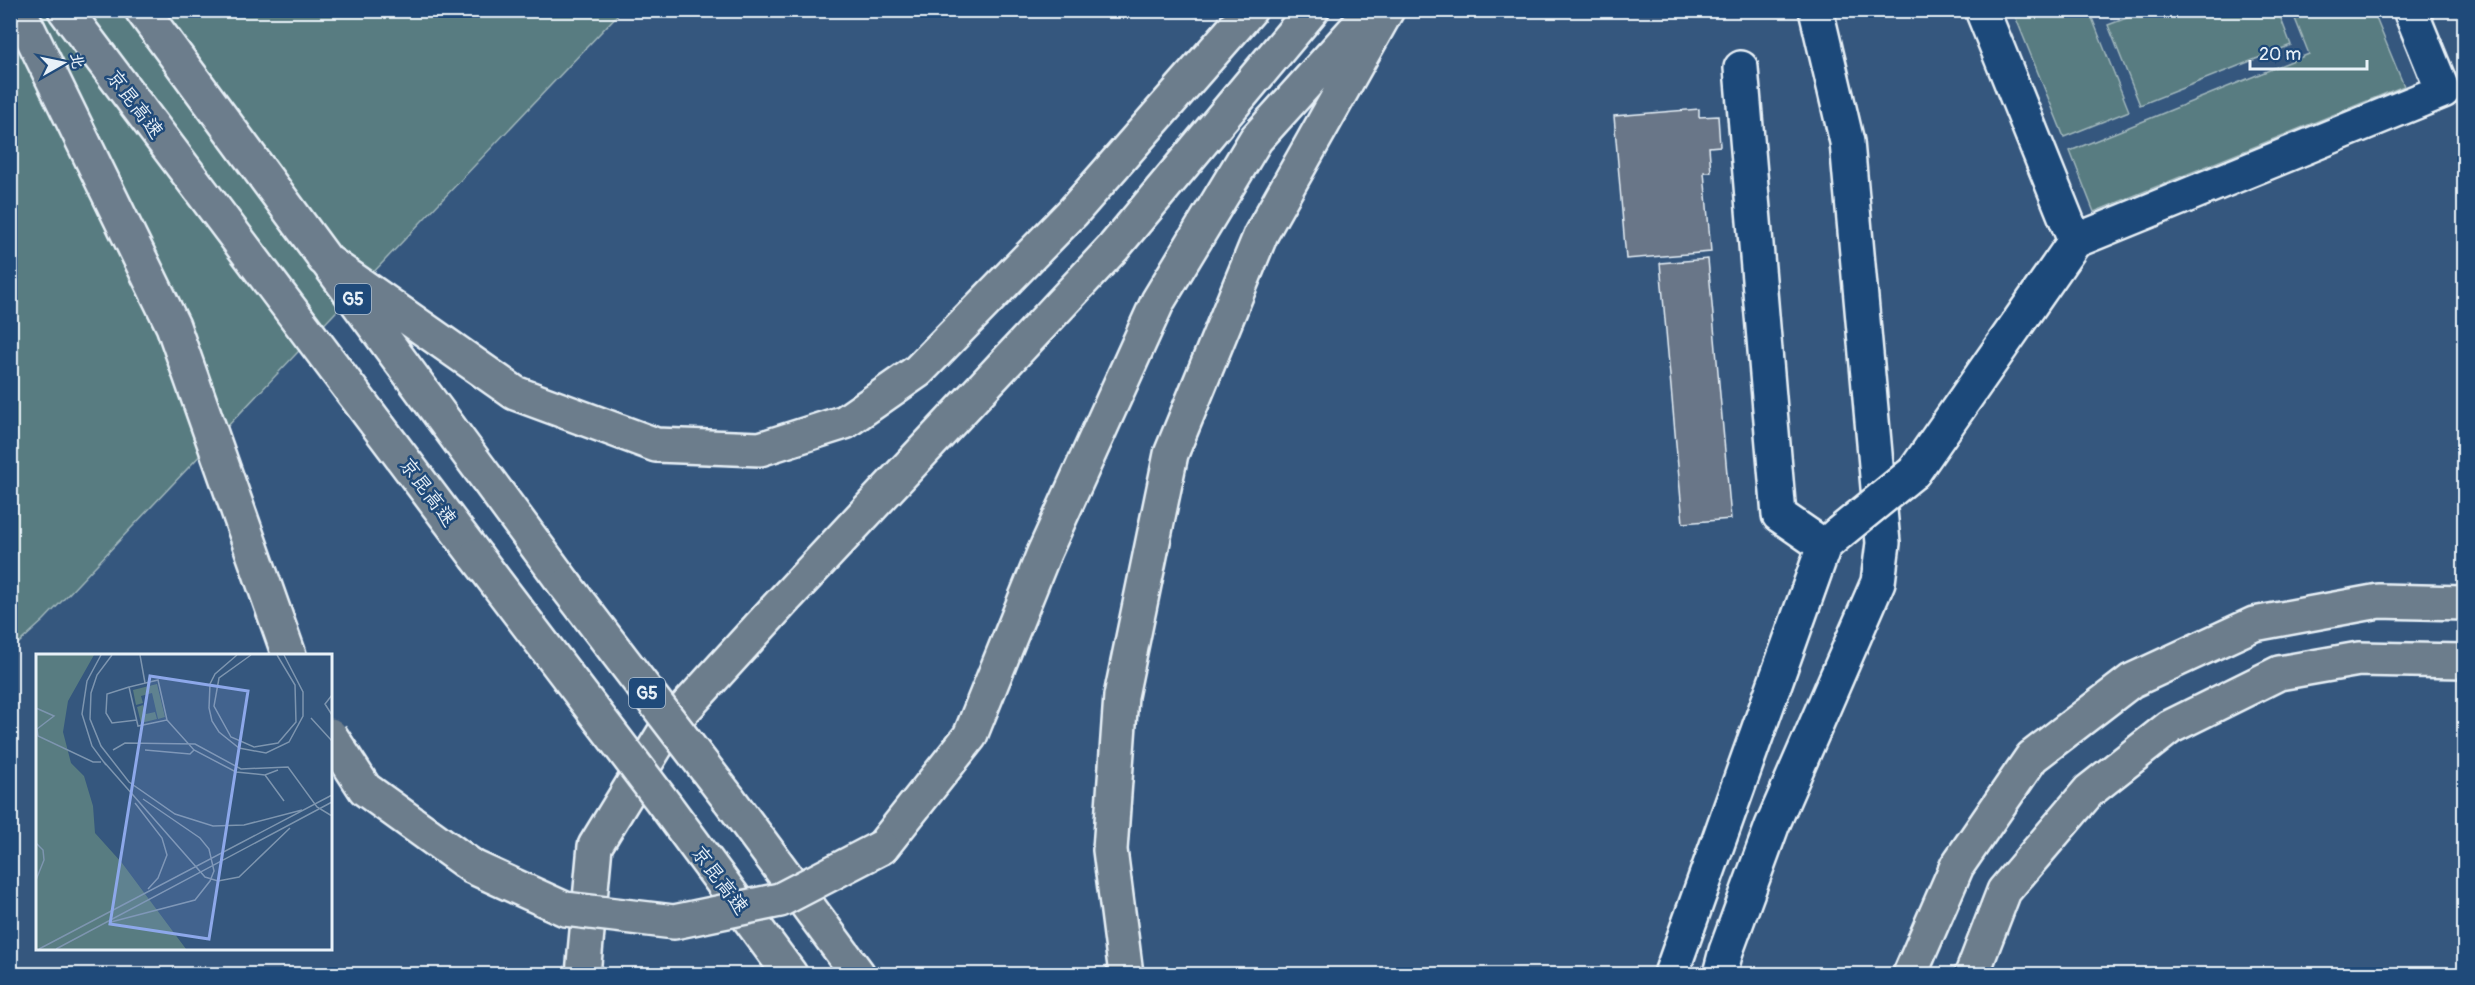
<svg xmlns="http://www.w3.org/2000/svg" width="2475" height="985" viewBox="0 0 2475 985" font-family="Pangolin,'LXGW WenKai TC',sans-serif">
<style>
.green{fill:#587c81;stroke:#a0b6bc;stroke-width:1.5}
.building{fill:#697688;stroke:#e8f1f8;stroke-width:1.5}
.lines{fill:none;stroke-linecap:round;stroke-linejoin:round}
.minor-casing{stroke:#e8f1f8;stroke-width:38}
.major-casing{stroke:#e8f1f8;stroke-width:38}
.highway-casing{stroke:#e8f1f8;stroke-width:38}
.minor{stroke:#1f4a7a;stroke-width:33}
.major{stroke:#6c7d8c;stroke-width:33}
.highway{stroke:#6c7d8c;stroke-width:33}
.minor-bridge-casing{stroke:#e8f1f8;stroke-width:38;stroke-linecap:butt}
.highway-bridge-casing{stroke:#e8f1f8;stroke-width:38;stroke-linecap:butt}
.minor-bridge{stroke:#1f4a7a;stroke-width:33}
.highway-bridge{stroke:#6c7d8c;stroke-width:33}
.labels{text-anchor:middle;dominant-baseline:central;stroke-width:5;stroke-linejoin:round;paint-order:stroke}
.shield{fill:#1f4a7a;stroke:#acbfd2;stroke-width:1.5}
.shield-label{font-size:18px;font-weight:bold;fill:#e8f1f8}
.street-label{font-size:20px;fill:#e8f1f8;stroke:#1f4a7a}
.inset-road{fill:none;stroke:#7d95af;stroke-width:1.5}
.view{fill:#8da8ea;fill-opacity:0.15;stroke:#8da8ea;stroke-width:3}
.inset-edge{fill:none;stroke:#e8f1f8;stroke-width:3}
</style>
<rect width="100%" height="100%" fill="#35577e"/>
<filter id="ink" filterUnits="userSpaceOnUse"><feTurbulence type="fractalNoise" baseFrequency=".0167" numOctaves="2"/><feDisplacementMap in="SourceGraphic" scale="12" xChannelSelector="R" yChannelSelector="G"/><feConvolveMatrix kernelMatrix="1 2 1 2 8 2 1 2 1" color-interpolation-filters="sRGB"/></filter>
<g filter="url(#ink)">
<path class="green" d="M11 11H621L44 620 11 650Z
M2013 11H2108L2092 18 2129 111 2064 137Z
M2145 11H2278L2291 45 2140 105 2108 25Z
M2292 11H2373L2404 86 2094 212 2070 151 2309 54Z"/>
<path class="building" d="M1699 109V117L1718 116 1720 146 1709 147 1711 172H1704L1711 252 1626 259 1614 116Z
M1708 259 1731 519 1683 523 1660 263Z"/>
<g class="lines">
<defs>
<path id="minor" d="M1982 10 2075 241 2443 91 2410 10
M1741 68 1779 515 1824 546
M1914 472 2075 241
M1671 974 1824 546 1839 533
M1720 974 1726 951 1772 826 1878 582 1883 543 1847 142 1816 10"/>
<path id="major" d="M1910 974 1957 866 2032 757 2131 681 2254 624 2379 601 2464 603
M1972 974 2004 891 2089 791 2170 727 2279 673 2359 659 2464 661"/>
<path id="highway" d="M19 10 173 326 289 655
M65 10 476 556
M142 10 566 586
M324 259 515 393 656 445 760 449 845 422 918 371 1073 212 1250 10
M729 799 858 974
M666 806 790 974
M882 847 970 736 1044 553 1158 301 1256 139 1371 12
M583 974 595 846 667 728 782 602 1114 247 1312 10
M1126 974 1110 850 1121 696 1171 454 1261 234 1387 10"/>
</defs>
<use href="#minor" class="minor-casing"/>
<use href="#major" class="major-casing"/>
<use href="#highway" class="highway-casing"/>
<use href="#minor" class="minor"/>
<use href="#major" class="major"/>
<use href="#highway" class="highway"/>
<defs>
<path id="minor-bridge" d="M1839 533 1914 472"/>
<path id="highway-bridge" d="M476 556 666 806
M566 586 729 799
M330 735 365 789 473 867 565 909 674 922 780 900 882 847"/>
</defs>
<use href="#minor-bridge" class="minor-bridge-casing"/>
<use href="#highway-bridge" class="highway-bridge-casing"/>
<use href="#minor-bridge" class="minor-bridge"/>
<use href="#highway-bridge" class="highway-bridge"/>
</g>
</g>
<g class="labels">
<g class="shield">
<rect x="335" y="284" width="36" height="30" rx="4.5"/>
<rect x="629" y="678" width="36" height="30" rx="4.5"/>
</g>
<g class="shield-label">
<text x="353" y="299">G5</text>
<text x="647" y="693">G5</text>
</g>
<g class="street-label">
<text transform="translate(135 104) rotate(53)">京昆高速</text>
<text transform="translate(428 492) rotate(53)">京昆高速</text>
<text transform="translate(720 880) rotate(53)">京昆高速</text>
</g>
</g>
<g transform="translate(36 654)">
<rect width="296" height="296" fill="#35577e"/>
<path d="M0 1H58L32 47 27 78 35 109 48 122 57 152 59 179 86 209 150 295H0ZM121 30 129 63 122 65 116 39 105 42 107 49 100 51 97 36ZM107 51 110 60 119 58 121 65 105 69 101 53Z" fill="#587c81"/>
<path class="inset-road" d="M65 1 51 27 46 60 56 92 70 111M76 1 61 21 55 39 54 65 65 92 93 128 139 160 177 172 208 171 266 156M104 1 109 29M201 1 179 20 174 30 173 54 176 67 183 78 203 94 230 99 253 88 267 62V38L248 1M215 1 183 24 178 52 195 83 218 93 242 89 260 68 259 31 241 1M122 26 131 66 102 72 93 33ZM93 33 71 40 70 59 76 69 101 66M296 41 289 50 296 61M0 54 18 62 1 75 2 82 57 108H65M275 64 296 87M131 66 158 96 200 118 229 121 242 116M77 96 89 89 159 90 205 115 252 113 281 153 296 162M109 96 154 100 158 96M68 108 169 223 182 227 203 223 254 174M229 121 248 147M99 149 126 184 131 201 122 224 112 235M0 189 7 196 8 206 0 226M75 268 159 246 174 227 178 217 173 195 164 184 107 145M3 295 296 141M20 295 296 148"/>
<path class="view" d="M114 22 212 37 173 285 74 270Z"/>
<rect width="296" height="296" class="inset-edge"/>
</g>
<rect width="2475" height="985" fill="none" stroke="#1f4a7a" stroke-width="36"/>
<rect x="18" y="18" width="2439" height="949" fill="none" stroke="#e8f1f8" stroke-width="2" filter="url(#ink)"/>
<g transform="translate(63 63) rotate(81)" stroke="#1f4a7a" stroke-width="4.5" paint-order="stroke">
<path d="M0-4.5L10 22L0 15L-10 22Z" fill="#e8f1f8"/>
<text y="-9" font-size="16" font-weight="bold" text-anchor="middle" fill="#e8f1f8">北</text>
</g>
<path d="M2250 60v9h117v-9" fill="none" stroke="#e8f1f8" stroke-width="3"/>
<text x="2259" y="60" font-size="18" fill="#e8f1f8" stroke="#1f4a7a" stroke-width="4.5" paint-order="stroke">20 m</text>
</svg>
